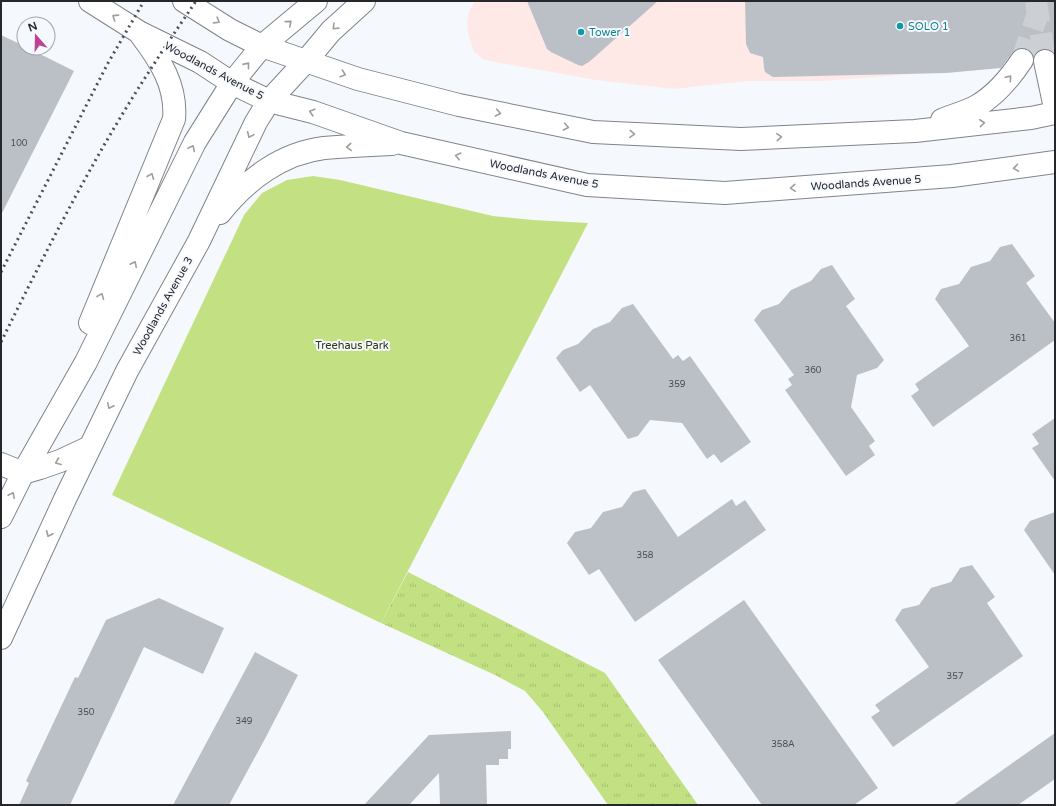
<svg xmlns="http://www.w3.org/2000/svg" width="1056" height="806" viewBox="0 0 1056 806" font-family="'Varela Round',sans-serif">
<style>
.commercial{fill:#ffe9e7}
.grass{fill:url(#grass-tufts)}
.green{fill:#c3e182}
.building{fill:#bbc0c6}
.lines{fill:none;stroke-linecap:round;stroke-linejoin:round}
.street-tunnel{stroke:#cccfd4;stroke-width:22;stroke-dasharray:22 11;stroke-linecap:butt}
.primary-tunnel{stroke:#cccfd4;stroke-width:22;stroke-dasharray:22 11;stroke-linecap:butt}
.street-casing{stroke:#808489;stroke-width:24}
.secondary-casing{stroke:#808489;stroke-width:24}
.primary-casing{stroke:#808489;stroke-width:24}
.street{stroke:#fff;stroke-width:22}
.secondary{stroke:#fff;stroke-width:22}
.primary{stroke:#fff;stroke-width:22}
.rail{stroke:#4e5053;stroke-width:3;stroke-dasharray:2 4;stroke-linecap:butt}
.oneway{stroke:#9d9e9f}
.culture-dot{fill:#0f9aa8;stroke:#f5f9fe;stroke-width:1.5}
.labels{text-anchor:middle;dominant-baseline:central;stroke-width:4;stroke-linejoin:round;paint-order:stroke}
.number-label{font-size:9px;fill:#4b4d51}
.culture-label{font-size:11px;fill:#0d838f;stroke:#f5f9fe;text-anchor:start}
.street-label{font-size:11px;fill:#26272a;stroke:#f5f9fe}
.park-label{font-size:11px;fill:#2d3811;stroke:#f5f9fe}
</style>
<defs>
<pattern id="grass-tufts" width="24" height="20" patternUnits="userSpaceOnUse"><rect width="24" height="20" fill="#c3e182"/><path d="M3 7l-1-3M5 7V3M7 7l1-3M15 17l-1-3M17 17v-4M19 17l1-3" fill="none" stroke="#a7c170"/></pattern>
</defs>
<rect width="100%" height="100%" fill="#f5f9fe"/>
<path class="commercial" d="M475 1H1055V55L939 72 824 81H747L674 89 596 80 484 60 474 52 468 34 467 22 469 11Z"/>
<path class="grass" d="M408 572 605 673 698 805H608L543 712 525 691 495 675 381 623Z"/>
<path class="green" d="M313 176 340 180 493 216 533 220 588 223 381 623 112 495 244 215 262 193 287 180Z"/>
<path class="building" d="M527 1H658L589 62 582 66 578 65 551 52 547 49Z
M745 1H1055V54L1049 49H1043L1037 51 1034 56 1029 50 1023 48 1016 49 1012 53 1001 68 946 73 773 77 765 72 764 68 763 57 750 53 746 44Z
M1 35 24 46V48H28L74 71 1 215Z
M1012 244 1035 276 1026 283 1055 323V340L933 427 911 396 919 390 915 384 969 346 935 299 941 289 959 284 971 267 990 261 1000 247Z
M832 265 855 299 846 306 884 360 877 368 857 375 851 407 875 441 869 446 875 455 846 476 785 390 792 385 788 379 794 375 754 320 762 310 779 304 791 290 811 281 821 269Z
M633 304 673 359 678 355 683 361 690 356 751 442 721 463 714 454 707 459 682 423 650 420 638 436 628 439 590 385 580 392 556 358 563 350 578 344 593 329 610 322 622 308Z
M1055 418V481L1032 448 1039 444 1032 434Z
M645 489 678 537 732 499 736 506 745 500 766 530 635 622 599 569 589 575 567 543 575 532 591 528 603 512 622 507 633 492Z
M1055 512V575L1024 530 1030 521Z
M972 565 995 597 987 603 1023 656 893 747 871 717 880 711 875 705 929 667 895 620 902 609 919 605 931 588 951 582 960 568Z
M159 598 224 628 203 674 144 647 70 805H19L29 783 26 781 75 677 78 678 106 620Z
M744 600 878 788 854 805H762L658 660Z
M255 652 298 675 267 735 229 805H173Z
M511 731V749H508V759H499V765H486L487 805H440L439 773 409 805H364L429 735Z
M1055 733V779L1018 805H953Z"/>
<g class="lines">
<path class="street-tunnel" d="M1036 1 1045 61"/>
<path class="primary-tunnel" d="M1022 60 1038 13"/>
<defs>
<path id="street" d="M1045 61 1055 108
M1 464 23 473 40 468 60 461 90 447"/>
<path id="secondary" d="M262 46 316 1
M306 61 331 31 364 1"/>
<path id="primary" d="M90 1 139 32 200 62 232 83 269 101 313 112 401 143 587 185 725 193 952 176 1055 162
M184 1 230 30 262 46 358 79 459 105 593 132 741 139 915 131 1031 118 1055 113
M942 120C953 115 967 112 977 106 996 95 1010 78 1022 60
M220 213C246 180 282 153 324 148 347 146 369 145 392 144
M90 323 174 119C177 86 160 60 141 35
M1 517 23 473 86 362 195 142 232 83 262 46
M1 638 65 499 127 371 199 241 256 122 269 101 306 61"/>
</defs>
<use href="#street" class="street-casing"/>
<use href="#secondary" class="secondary-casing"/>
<use href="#primary" class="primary-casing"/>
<use href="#street" class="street"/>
<use href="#secondary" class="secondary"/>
<use href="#primary" class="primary"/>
<path class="rail" d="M1 272 108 63 144 1
M1 342C48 247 96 152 154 64 168 42 182 22 196 1"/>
</g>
<defs><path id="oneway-chevron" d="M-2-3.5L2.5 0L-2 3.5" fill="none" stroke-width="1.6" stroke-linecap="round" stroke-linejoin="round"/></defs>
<g class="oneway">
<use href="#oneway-chevron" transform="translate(115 17) rotate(-147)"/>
<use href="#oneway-chevron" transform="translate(217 21) rotate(32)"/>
<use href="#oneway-chevron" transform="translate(289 23) rotate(-40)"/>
<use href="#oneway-chevron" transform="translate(335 27) rotate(136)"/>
<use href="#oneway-chevron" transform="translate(247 65) rotate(-51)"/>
<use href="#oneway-chevron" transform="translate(343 74) rotate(19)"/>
<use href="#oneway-chevron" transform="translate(1009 78) rotate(-49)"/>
<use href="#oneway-chevron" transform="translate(312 112) rotate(-164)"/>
<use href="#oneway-chevron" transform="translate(498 113) rotate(12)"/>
<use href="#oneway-chevron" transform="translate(982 123) rotate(-6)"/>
<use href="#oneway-chevron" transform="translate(566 127) rotate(11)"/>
<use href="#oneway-chevron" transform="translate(632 134) rotate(3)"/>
<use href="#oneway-chevron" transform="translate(250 135) rotate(114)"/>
<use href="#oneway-chevron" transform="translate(779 137) rotate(-3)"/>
<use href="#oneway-chevron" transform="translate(349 147) rotate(177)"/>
<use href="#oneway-chevron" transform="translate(192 148) rotate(-63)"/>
<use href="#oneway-chevron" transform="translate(458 156) rotate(-167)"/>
<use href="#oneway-chevron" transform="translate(1016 168) rotate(172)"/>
<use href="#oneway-chevron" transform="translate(151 176) rotate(-68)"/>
<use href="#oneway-chevron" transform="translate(793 188) rotate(176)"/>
<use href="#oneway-chevron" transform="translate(134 264) rotate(-64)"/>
<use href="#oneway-chevron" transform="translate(101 296) rotate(-68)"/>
<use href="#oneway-chevron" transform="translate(110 406) rotate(116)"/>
<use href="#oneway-chevron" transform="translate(58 462) rotate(158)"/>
<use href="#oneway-chevron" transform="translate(12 495) rotate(-64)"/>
<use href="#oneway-chevron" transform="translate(49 534) rotate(115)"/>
</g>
<g class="culture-dot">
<circle cx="900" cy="26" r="4"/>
<circle cx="581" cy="32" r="4"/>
</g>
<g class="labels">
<g class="number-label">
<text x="19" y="143">100</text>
<text x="1018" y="338">361</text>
<text x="813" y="370">360</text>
<text x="677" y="384">359</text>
<text x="645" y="555">358</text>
<text x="955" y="676">357</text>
<text x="86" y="712">350</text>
<text x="244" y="721">349</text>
<text x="783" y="744">358A</text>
</g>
<g class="culture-label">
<text x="908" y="26">SOLO 1</text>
<text x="589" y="32">Tower 1</text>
</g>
<g class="street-label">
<text transform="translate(214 71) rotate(28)">Woodlands Avenue 5</text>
<text transform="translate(544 174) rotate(11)">Woodlands Avenue 5</text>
<text transform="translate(866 183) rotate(-4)">Woodlands Avenue 5</text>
<text transform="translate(163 306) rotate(-61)">Woodlands Avenue 3</text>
</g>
<g class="park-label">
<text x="352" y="345">Treehaus Park</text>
</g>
</g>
<rect width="1056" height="806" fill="none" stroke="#26272a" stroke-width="4"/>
<g transform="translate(36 36) rotate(340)"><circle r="19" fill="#f5f9fe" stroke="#a2a5a9"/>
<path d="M0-3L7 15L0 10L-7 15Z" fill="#bb4297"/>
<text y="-6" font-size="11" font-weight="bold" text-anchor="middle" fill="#26272a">N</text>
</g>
</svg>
